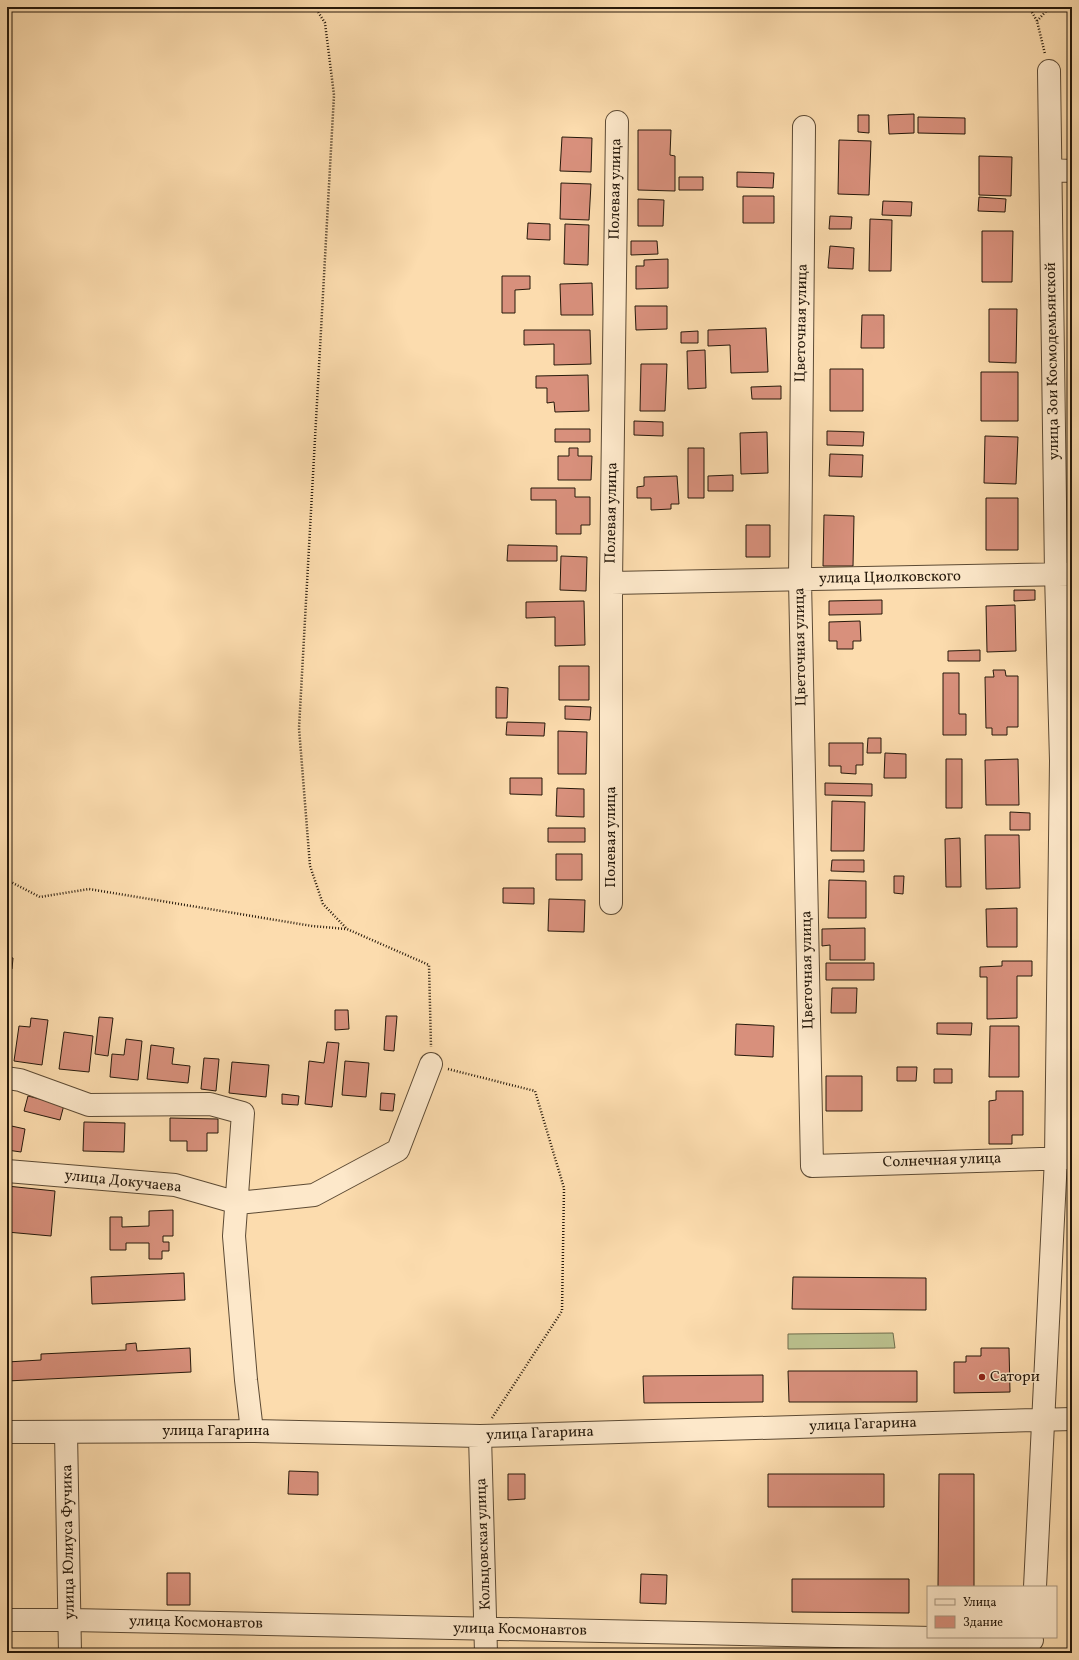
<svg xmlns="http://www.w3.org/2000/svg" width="1079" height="1660" viewBox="0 0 1079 1660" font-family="Vollkorn,serif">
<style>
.green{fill:#bbc18e;stroke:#706d4c}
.building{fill:#d8907c;stroke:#26190b}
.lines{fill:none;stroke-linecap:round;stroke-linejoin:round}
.minor-casing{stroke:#5c4a34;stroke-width:24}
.path{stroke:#26190b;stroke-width:2.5;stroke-dasharray:1 2;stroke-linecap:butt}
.minor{stroke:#fde8ca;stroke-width:22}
.poi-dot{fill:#8f2418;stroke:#fde8ca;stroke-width:1.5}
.labels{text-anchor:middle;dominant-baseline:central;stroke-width:3;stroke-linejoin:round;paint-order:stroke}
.street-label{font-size:15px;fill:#26190b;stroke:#fde8ca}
.poi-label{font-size:15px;fill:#26190b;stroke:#fde8ca;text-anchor:start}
</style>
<rect width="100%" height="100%" fill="#fcdcae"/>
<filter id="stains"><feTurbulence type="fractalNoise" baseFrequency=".005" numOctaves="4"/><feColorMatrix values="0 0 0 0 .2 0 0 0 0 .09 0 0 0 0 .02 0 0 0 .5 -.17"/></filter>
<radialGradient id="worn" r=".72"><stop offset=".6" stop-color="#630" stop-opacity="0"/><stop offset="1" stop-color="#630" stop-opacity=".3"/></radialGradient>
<path class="green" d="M893 1333 895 1348 788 1349V1334Z"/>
<path class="building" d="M914 114V133L889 134 888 115Z
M858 115H869V133L858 132Z
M918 117 965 118V134L918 133Z
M638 130H671L670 155 675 156V191L638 190Z
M562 137 592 138 591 172 560 171Z
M839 140 871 141 869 195 838 194Z
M979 156 1012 157 1011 196 979 195Z
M737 172 774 173 773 188 737 187Z
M679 177H703V190H679Z
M561 183 591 184 589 220 560 219Z
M743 196H774V223H743Z
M979 197 1006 199 1005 212 978 211Z
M638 199 664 200 663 226H638Z
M883 201 912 202 911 216 882 215Z
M830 216 852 217 851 229H829Z
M870 219 892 220 891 271H869Z
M528 223 550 224V240L527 239Z
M565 224 589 225 588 265 564 264Z
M982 231H1013L1012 282H982Z
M631 241H657L658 254 631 255Z
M830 246 854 248 853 269 828 268Z
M668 259V288L636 289V266H644V260Z
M502 276H530V289L515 290V313H502Z
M592 283 593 315H561L560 284Z
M635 306H667V329L636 330Z
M989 309H1017L1016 363 989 362Z
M862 315H884V348H861Z
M766 328 768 372 731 373 730 345 708 346V330Z
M524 330H590L591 364 554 365V344L524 345Z
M698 331V343H681V332Z
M705 350 706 388 688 389 687 351Z
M641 364H667L665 411H640Z
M830 369H863V411H830Z
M981 372H1018V421H981Z
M588 375 589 411 555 412 554 402 547 403V388H536V376Z
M781 386V399H752L751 387Z
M634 421 663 422V436L634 435Z
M555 429H590V442H555Z
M827 431 864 432 863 446 827 445Z
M767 432 768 473 741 474 740 433Z
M985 436 1018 437 1016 484 984 483Z
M569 448H578V456H592L591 480H558V456H569Z
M688 448H704V498H688Z
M830 454 863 455 862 477 829 476Z
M733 475V491H708V476Z
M677 476 679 504H671V509L651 510V498H637V487L644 486V477Z
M531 488H575V497H590V525H581V534H556V500H531Z
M986 498H1018V550H986Z
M824 515 854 516 853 566H823Z
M746 525H770V557H746Z
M508 545 557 546V561H507Z
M561 556 587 557 586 591 560 590Z
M1014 590H1035V600L1014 601Z
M882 600V614L829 615V601Z
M584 601 585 645 555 646V617L526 618V602Z
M1015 605 1016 651 987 652 986 606Z
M860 621 861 641H853V649H837V641H829V622Z
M980 650V661H948V651Z
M559 666H589V700H559Z
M993 670H1005L1006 676H1018V727H1007V735H992V728H986L985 677H994Z
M943 673H959V714H966V735H943Z
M496 687 508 688 507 718H496Z
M565 706 591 707 590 720 565 719Z
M507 722 545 723 544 736 506 735Z
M558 731 587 732 586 774H558Z
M868 738H881V753H867Z
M829 743H863V765H856V774L841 773V766H829Z
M885 753 906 754V778H884Z
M946 759H962V808H946Z
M1018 759 1019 805H986L985 760Z
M510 778H542V795L510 794Z
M825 783 872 784V796L825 795Z
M557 788 584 789V817L556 816Z
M832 801 865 802 864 851H831Z
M1010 812 1030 813V830H1010Z
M548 828H585V842H548Z
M985 835H1019L1020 888 986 889Z
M960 838 961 887H946L945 839Z
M556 854H582V880H556Z
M832 860H864V872L831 871Z
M894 876H904L903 894 894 893Z
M829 880 866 881V918H828Z
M503 888H534V904L503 903Z
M549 899 585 900 584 932 548 931Z
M1017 908V947H987L986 909Z
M865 928V960H830V945L822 946V929Z
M7 957 13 958 12 969 7 968Z
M1002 961H1032V976H1017V1018L987 1019V977H980V967L1002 966Z
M826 963H874V980H826Z
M832 988H857L856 1013H831Z
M335 1010H348L349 1029 335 1030Z
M386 1016H397L394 1051 384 1050Z
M99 1017 113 1018 108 1056 95 1054Z
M31 1018 48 1020 42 1065 14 1061 19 1026 30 1027Z
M937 1023H972L971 1035 937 1034Z
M736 1024 774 1026 773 1057 735 1055Z
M990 1026H1019V1077H989Z
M64 1032 93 1036 89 1072 59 1069Z
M126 1039 142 1041 138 1080 110 1077 112 1054 124 1055Z
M327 1042 339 1043 332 1107 305 1104 309 1061 324 1063Z
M151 1045 174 1048 172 1064 190 1066 188 1083 147 1079Z
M204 1058 219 1059 216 1091 201 1089Z
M345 1061 369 1063 366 1097 342 1095Z
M232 1062 269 1065 266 1097 229 1093Z
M897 1067H917L916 1081H897Z
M934 1069H952V1083H934Z
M826 1076H862V1111H826Z
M996 1091H1023V1135H1012V1144H989V1101L996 1100Z
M381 1093 395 1094 393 1111 380 1110Z
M282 1094 299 1096 298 1105 282 1104Z
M28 1096 64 1105 60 1120 24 1111Z
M170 1118 218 1119V1133H207V1151H187V1141H170Z
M84 1122 125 1123 124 1152 83 1151Z
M7 1125 25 1129 21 1152 7 1150Z
M7 1186 55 1191 51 1236 7 1232Z
M173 1210V1236H163V1242H169V1251H162V1259H149V1243H126V1250H110V1217H122V1227L149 1226V1211Z
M184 1273 185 1300 92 1304 91 1277Z
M793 1277 926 1278V1310L792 1309Z
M136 1343 137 1351 190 1348 191 1372 7 1381V1362L41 1360V1354L126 1350V1344Z
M981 1348H1009L1010 1392 954 1393V1362H966V1356H981Z
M788 1371H917V1402H789Z
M763 1375V1402L644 1403 643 1376Z
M289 1471 318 1472V1495L288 1494Z
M508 1474H525V1499L508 1500Z
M768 1474H884V1507H768Z
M939 1474H974V1587H938Z
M167 1573H190V1605H167Z
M641 1574 667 1575 666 1604 640 1603Z
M792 1579H909V1613L792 1612Z"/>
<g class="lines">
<defs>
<path id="minor" d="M804 127 800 580 812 1166 1072 1158
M1051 170 1072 171
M611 583 1072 574
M611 903V583L617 122
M7 1078 20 1080 89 1105 210 1104 243 1113 234 1236 246 1380 252 1431
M7 1171 175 1185 238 1203 314 1195 398 1150 431 1064
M7 1432 252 1431 480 1436 1072 1419
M66 1432 70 1653
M480 1436 486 1653
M1035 1587 1056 1158 1061 761 1056 574 1049 71
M7 1620H71L1032 1640"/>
</defs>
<use href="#minor" class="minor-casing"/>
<path class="path" d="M315 7 325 23 334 95 299 728 310 866 323 904 347 929 429 965 431 1047
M1029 7 1037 21 1045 54
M1037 21 1050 7
M7 880 40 897 89 889 312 926 346 929
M448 1069 535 1091 564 1188 562 1311 492 1418"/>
<use href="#minor" class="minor"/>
</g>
<circle class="poi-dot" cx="982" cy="1377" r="4"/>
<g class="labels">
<g class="street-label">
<text transform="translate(616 189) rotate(-89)">Полевая улица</text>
<text transform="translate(802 323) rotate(-89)">Цветочная улица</text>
<text transform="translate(1053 361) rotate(-91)">улица Зои Космодемьянской</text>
<text transform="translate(612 513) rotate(-89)">Полевая улица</text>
<text transform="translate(890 578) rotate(-1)">улица Циолковского</text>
<text transform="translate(801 647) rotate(-91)">Цветочная улица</text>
<text transform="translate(611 837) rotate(-90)">Полевая улица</text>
<text transform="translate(808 970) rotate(-91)">Цветочная улица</text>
<text transform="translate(942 1161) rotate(-2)">Солнечная улица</text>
<text transform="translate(123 1182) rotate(6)">улица Докучаева</text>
<text transform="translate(863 1425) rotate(-2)">улица Гагарина</text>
<text x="216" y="1431">улица Гагарина</text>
<text transform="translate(540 1434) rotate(-2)">улица Гагарина</text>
<text transform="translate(69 1542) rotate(-91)">улица Юлиуса Фучика</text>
<text transform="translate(484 1544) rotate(-92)">Кольцовская улица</text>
<text transform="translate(196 1623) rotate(1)">улица Космонавтов</text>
<text transform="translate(520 1630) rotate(1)">улица Космонавтов</text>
</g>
<g class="poi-label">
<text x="990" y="1377">Сатори</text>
</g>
</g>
<rect width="1079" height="1660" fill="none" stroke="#fcdcae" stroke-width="24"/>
<rect x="8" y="8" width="1063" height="1644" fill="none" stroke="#26190b" stroke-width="2"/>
<rect x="12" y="12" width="1055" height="1636" fill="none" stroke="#26190b"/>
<rect x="927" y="1586" width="130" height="52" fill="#fde8ca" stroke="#a7957e"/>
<rect x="935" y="1599" width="20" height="6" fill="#fde8ca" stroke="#a7957e"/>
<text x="963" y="1606" font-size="12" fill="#26190b">Улица</text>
<rect x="935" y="1616" width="20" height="12" fill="#d8907c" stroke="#a7957e"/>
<text x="963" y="1626" font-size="12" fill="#26190b">Здание</text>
<rect width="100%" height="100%" filter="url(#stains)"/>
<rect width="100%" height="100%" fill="url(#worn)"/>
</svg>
